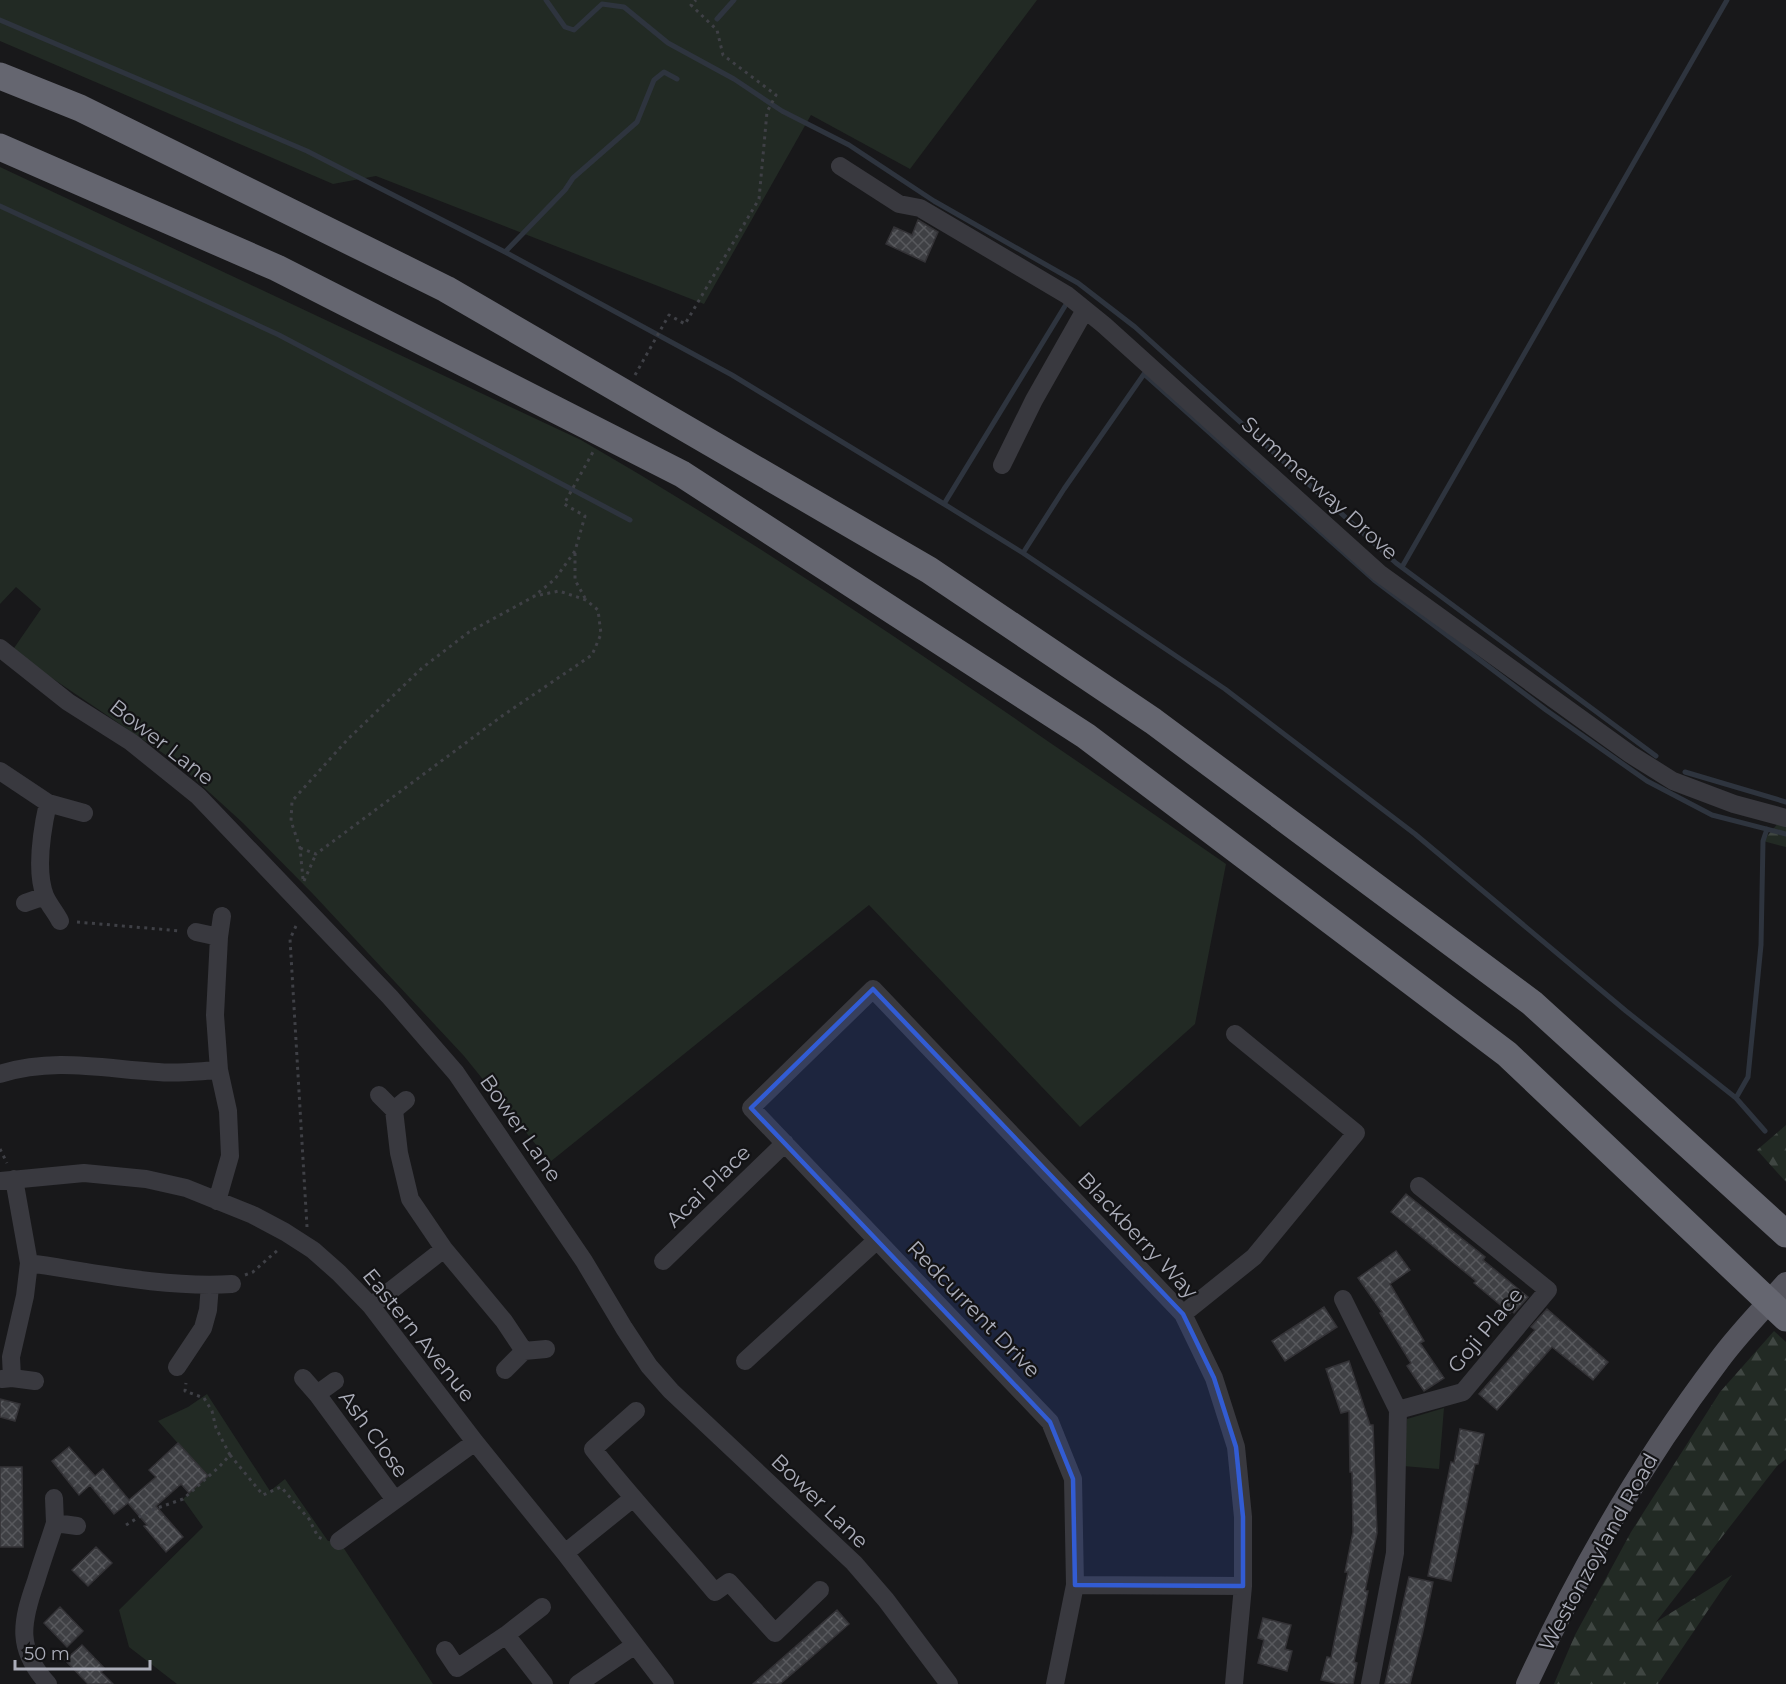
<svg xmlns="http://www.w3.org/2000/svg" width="1786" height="1684" viewBox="0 0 1786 1684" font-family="Montserrat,sans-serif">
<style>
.green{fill:#222a24}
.forest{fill:url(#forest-firs)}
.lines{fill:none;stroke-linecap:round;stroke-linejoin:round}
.stream{stroke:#2e343e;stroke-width:5}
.building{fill:url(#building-cross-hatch);stroke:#333236;stroke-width:1.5}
.path{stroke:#3f4046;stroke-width:3;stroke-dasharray:3 4.5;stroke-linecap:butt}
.minor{stroke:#39393f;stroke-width:18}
.major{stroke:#55555e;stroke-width:22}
.highway{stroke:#656670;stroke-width:27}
.marked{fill:#325cd3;fill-opacity:0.2;stroke:#325cd3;stroke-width:4.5;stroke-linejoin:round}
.labels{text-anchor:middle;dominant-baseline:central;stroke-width:4.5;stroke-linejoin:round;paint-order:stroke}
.street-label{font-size:21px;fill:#abadb9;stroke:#131315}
</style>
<defs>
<pattern id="forest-firs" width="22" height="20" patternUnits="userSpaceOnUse" patternTransform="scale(1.5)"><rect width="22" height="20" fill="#222a24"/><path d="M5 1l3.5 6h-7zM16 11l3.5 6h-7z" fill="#3f4642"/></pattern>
<pattern id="building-cross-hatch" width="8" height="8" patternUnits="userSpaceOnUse" patternTransform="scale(1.5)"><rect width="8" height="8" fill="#3f4044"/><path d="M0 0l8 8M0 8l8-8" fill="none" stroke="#58595d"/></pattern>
</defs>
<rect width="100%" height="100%" fill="#18181a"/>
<path class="green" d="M0 0H1037L910 169 811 115 704 304 376 176 333 184 0 41Z
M0 167 581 440C804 569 1014 718 1226 864L1195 1024 1080 1127 869 905 550 1162 464 1056 313 894 243 823 176 762 12 651 41 609 16 587 0 604Z
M207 1394 270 1491 285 1479 328 1541H339L433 1684H177L129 1647 119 1610 203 1527 183 1499 207 1476 158 1421 188 1407Z
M1444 1408 1439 1469 1403 1466 1407 1419Z"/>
<path class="forest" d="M1786 814V847L1763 841Z
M1786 1125V1182L1757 1150Z
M1774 1331 1786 1342V1459L1777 1466 1656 1622 1732 1575 1658 1684H1554L1575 1635 1631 1532 1720 1392Z"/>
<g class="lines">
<path class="stream" d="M546 0 565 27 574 30 602 4 624 7 668 43 734 79 782 111 849 145 934 201 1078 283 1135 327 1396 563 1656 756
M717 19 734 0
M0 20 307 151 505 252 732 375 944 504 1023 553 1225 689 1415 834 1626 1011 1736 1098 1765 1131
M0 206 279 335 630 520
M505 252 565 190 573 178 637 122 654 80 664 72 677 79
M944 504 1065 306
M1023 553 1064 489 1144 374 1374 580 1546 710 1647 781 1712 815 1786 834
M1402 567 1727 0
M1685 772 1786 802
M1736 1098 1748 1077 1761 945 1763 841 1767 829"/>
</g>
<path class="building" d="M918 220 938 232 925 262 886 244 894 227 912 235Z
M1406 1194 1485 1257 1483 1260 1528 1297 1514 1313 1512 1311 1510 1313 1474 1283 1476 1281 1391 1212Z
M1396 1251 1410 1270 1390 1284 1424 1341 1420 1343 1444 1378 1424 1391 1407 1366 1411 1363 1380 1313 1382 1312 1358 1278Z
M1324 1307 1337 1327 1285 1361 1272 1341Z
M1547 1309 1608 1362 1593 1380 1552 1347 1497 1410 1479 1394 1535 1330 1531 1327Z
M1349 1361 1370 1425H1373L1377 1533 1365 1591H1368L1354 1662 1357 1663 1353 1684H1340L1321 1680 1327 1657 1331 1658 1348 1572H1345L1353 1532 1352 1472H1350L1349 1411 1341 1413 1326 1369Z
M0 1399 20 1404 15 1421 0 1417Z
M1460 1429 1484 1434 1478 1464H1475L1451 1581 1428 1576 1451 1462 1454 1463Z
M178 1443 208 1476 189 1493 181 1484 156 1506 183 1537 166 1552 144 1526 147 1525 128 1503 114 1514 90 1485 79 1495 52 1461 69 1447 95 1476 103 1469 129 1500 156 1477 149 1470Z
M0 1467H22L23 1547H0Z
M96 1547 112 1563 88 1586 72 1570Z
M1409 1577 1433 1582 1423 1631 1410 1684H1385Z
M60 1607 83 1631 67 1647 44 1623Z
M837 1610 849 1624 807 1661 780 1684H753Z
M1263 1618 1291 1625 1285 1649 1292 1651 1287 1671 1258 1663 1264 1640 1258 1638Z
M82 1645 105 1669 101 1672 113 1684H88L65 1660Z"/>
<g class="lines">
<path class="path" d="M635 375 669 315 685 324 759 199 767 112 776 95 723 55 717 30 691 5 696 0
M575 553V580L585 598
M300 848 316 854 502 716 592 655 601 634 598 610 586 600 559 591 535 596
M303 879 300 848 291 821 292 801 348 739 422 668 469 632 533 597 555 579 575 551 585 516 564 504 593 452
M304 881 316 854
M77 922 181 931
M296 926 290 939 307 1227
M0 1149 7 1163
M245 1275 253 1272 280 1248
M230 1455 263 1495 281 1487 309 1519 318 1537 323 1539
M126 1525 149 1511 183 1499 219 1467 230 1455 216 1428 212 1411 204 1398 185 1391 186 1383"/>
<path class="minor" d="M840 166 899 204 920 208 1067 295 1104 325 1379 573 1630 754 1673 781 1734 804 1786 818
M1002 465 1034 400 1085 310
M0 648 68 702 131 742 198 796 390 997 456 1073 584 1261 624 1328 649 1366 671 1391 854 1563 886 1600 949 1684
M0 771 48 803 84 813
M48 803C42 830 35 870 45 896 49 905 56 913 60 921
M25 903 45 896
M196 932 219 937
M0 1074C54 1057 104 1069 158 1072 178 1074 199 1071 219 1070
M379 1095 394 1110
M406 1100 394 1110 399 1153 410 1199 444 1249 504 1321 524 1351 505 1370
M0 1181 84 1173 146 1179 186 1188 253 1215 285 1232 313 1250 339 1273 371 1306 475 1442 565 1553 665 1684
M217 1201 230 1156 228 1111 219 1070 215 1015 219 937 222 916
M663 1261 785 1143
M29 1263C96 1273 165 1288 232 1284
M1343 1299 1398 1410 1395 1553 1370 1684
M371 1306 444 1249
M1183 1314 1254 1257 1356 1133 1235 1034
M524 1351 546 1349
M745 1361 877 1240
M177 1367 203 1328 208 1310 210 1285
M12 1378 11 1357 25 1296 29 1263 14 1179
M303 1378 317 1394 395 1500
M2 1379 12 1378 35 1381
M317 1394 335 1381
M1398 1410 1463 1392 1548 1290 1419 1186
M636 1411 593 1449C632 1499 675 1544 715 1592L729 1582 775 1633 820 1590
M54 1498 55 1523
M339 1541 475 1442
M565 1553 632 1499
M506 1635 544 1684
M445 1650 457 1668 506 1635 542 1607
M48 1684C16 1649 21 1623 36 1581 42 1561 49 1542 55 1523L77 1526
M578 1684 635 1645
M1055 1684 1075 1585
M1234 1684 1243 1586V1517L1236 1447 1214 1378 1183 1314 873 989 751 1108 1050 1422 1073 1479 1075 1585 1243 1586"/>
<path class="major" d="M1527 1684C1580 1569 1643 1460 1720 1359 1740 1332 1764 1308 1786 1283"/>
<path class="highway" d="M0 76 80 108 446 289 929 570 1153 721 1532 1003 1786 1234
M0 147 277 268 682 474 1086 736 1507 1054 1786 1318"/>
</g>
<path class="marked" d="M873 989 1183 1314 1214 1378 1236 1447 1243 1517V1586L1075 1585 1073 1479 1050 1422 751 1108Z"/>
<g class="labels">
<g class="street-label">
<text transform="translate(1320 488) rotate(42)">Summerway Drove</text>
<text transform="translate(162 742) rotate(38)">Bower Lane</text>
<text transform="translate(521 1128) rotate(55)">Bower Lane</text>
<text transform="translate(708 1186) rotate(-44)">Acai Place</text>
<text transform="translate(1138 1235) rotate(47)">Blackberry Way</text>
<text transform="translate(974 1309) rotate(46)">Redcurrent Drive</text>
<text transform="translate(1485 1330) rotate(-50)">Goji Place</text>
<text transform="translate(419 1335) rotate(51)">Eastern Avenue</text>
<text transform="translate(374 1434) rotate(54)">Ash Close</text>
<text transform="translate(820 1501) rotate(44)">Bower Lane</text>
<text transform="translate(1598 1552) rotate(-61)">Westonzoyland Road</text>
</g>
</g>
<path d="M15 1660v9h135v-9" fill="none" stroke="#abadb9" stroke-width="3"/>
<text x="24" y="1660" font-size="18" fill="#abadb9" stroke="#131315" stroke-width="4.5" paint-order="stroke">50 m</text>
</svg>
